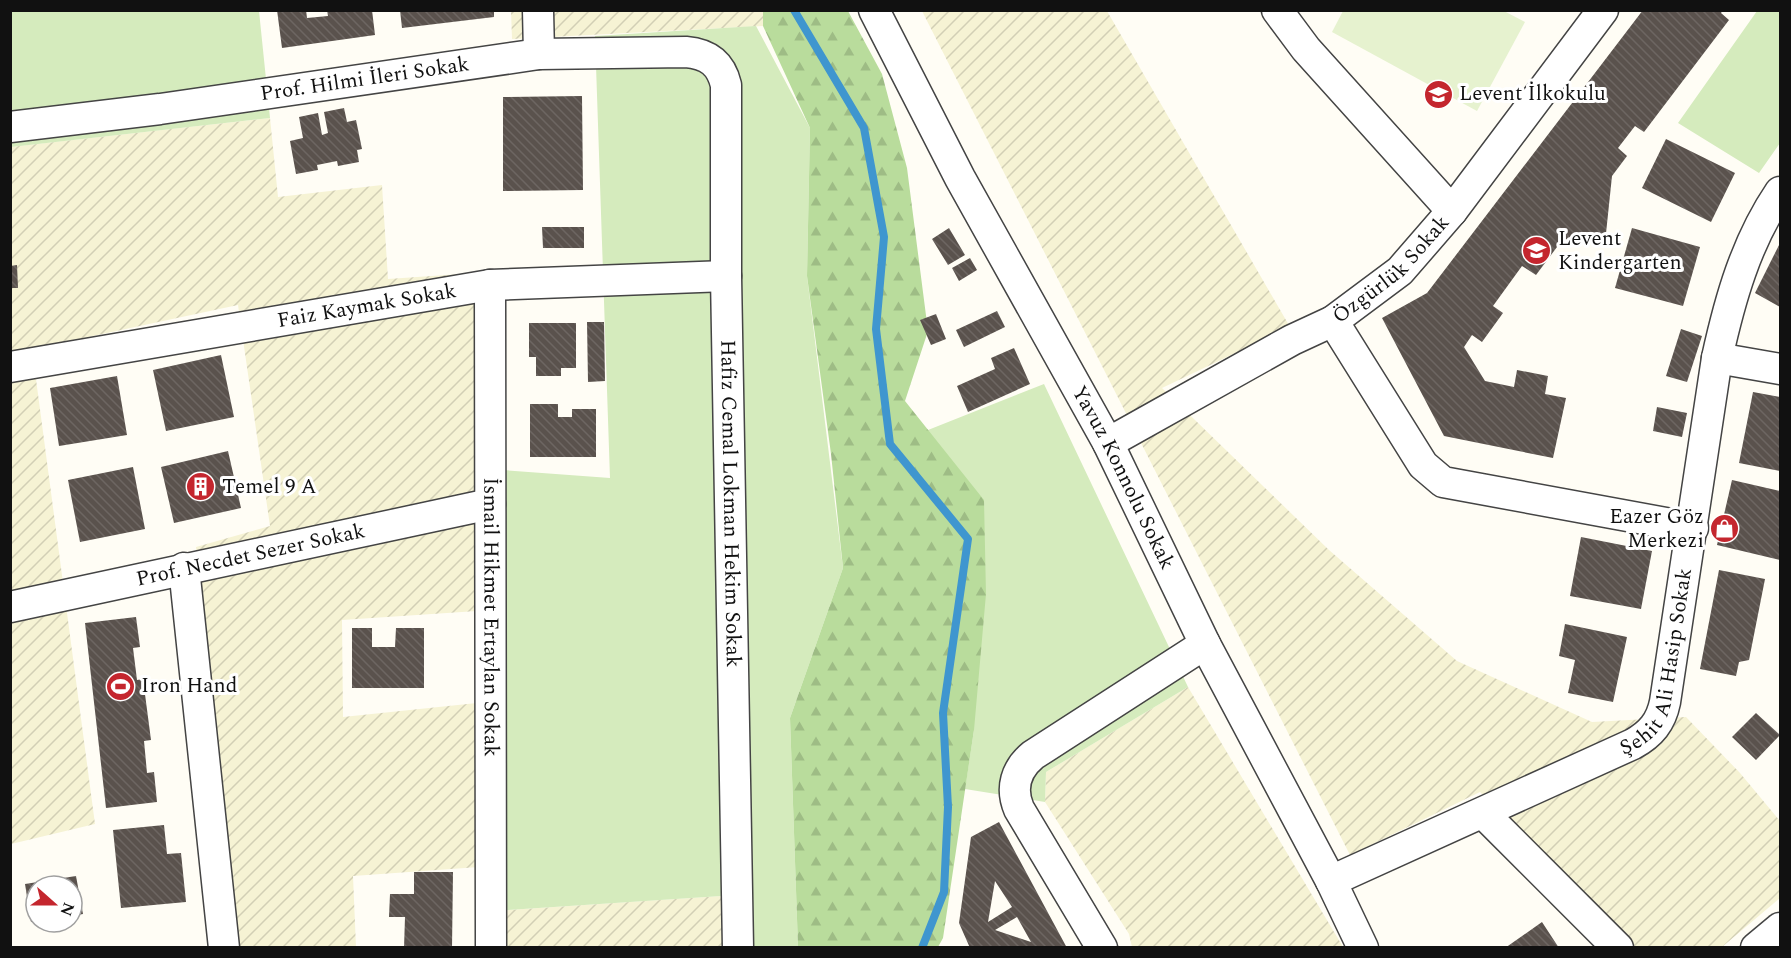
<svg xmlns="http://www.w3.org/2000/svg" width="1791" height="958" viewBox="0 0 1791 958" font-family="Spectral,serif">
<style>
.farmland{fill:url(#farmland-furrows)}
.grass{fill:#d5ebbd}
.forest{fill:url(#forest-firs)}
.pitch{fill:#e6f2cf}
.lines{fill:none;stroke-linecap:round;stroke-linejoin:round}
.stream{stroke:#3f96cf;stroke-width:8}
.building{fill:url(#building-back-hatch);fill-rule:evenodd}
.minor-casing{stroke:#444;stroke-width:33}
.minor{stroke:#fff;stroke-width:30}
.labels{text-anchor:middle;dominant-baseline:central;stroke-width:6;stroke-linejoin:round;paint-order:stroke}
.street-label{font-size:21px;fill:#111;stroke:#fff}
.poi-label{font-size:21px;fill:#111;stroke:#fff;text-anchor:start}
</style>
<defs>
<pattern id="farmland-furrows" width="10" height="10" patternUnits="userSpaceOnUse" patternTransform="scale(1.5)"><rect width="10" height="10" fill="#f6f3d4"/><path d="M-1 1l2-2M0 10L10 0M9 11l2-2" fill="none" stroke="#d2cfb5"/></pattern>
<pattern id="forest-firs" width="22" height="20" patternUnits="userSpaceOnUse" patternTransform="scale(1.5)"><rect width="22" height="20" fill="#b9dc9c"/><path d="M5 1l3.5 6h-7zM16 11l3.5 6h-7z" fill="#9ebc85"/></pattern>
<pattern id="building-back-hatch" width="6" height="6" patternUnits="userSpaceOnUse" patternTransform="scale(1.5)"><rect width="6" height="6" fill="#5a524d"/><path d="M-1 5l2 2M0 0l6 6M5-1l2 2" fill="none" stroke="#6d6662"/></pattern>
</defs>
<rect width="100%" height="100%" fill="#fffdf5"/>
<path class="farmland" d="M511 11H763V26L512 39Z
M922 11H1107L1290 327 1162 388 1329 550 1457 661 1592 722 1686 717 1740 773 1780 821V898L1722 947H1636L1480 792 1350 855Z
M270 118 278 197 382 185 388 279 475 273 477 611 342 620 343 717 477 703 479 867 353 876 356 947H235L196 547 270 526 238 305 32 349 95 824 11 844 10 147Z
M1188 687 1343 947H1132L1129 934 1045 802 1046 772Z
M752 894 754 947 477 948 479 912Z"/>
<path class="grass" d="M10 11H259L270 118 11 147Z
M1757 11H1780V143L1759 173 1678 123Z
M756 26 810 128 807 276 843 568 790 718 798 947H754L752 894 479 912 476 468 610 478 595 36Z
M1044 384 1188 687 1046 772 1045 802 965 789 974 730 928 430Z"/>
<path class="forest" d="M763 11H848L882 74 907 168 928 331 905 401 984 500 986 594 974 730 943 938 938 947H798L790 718 843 568 831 454 807 276 810 128 763 26Z"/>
<path class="pitch" d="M1343 11H1504L1525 22 1477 111 1332 32Z"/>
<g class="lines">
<path class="stream" d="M794 10 864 128 884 237 876 329 890 444 968 539 943 713 948 807 944 892 922 948"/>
</g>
<path class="building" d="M277 10H306L307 18 328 16 327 10H372L375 35 282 48Z
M400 10H494V17L402 28Z
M1643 10H1723L1721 13 1729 20 1644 132 1635 126 1618 148 1627 156 1612 176 1605 243 1563 239 1536 275 1522 266 1493 306 1503 313 1482 342 1472 335 1464 347 1485 381 1514 387 1517 370 1548 376 1545 394 1566 398 1553 458 1444 436 1382 318 1427 293Z
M582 96 583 190 503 191V97Z
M344 108 347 122 356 120 362 149 357 150 359 162 338 166 337 161 317 165 318 170 296 174 290 141 303 138 299 117 318 113 322 135 328 133 324 112Z
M1666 139 1735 173 1711 222 1642 188Z
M542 227H584V248H543Z
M949 228 965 255 948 265 932 239Z
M1632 228 1700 247 1683 306 1615 288Z
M1780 243V307L1755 293Z
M970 258 977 270 959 281 952 268Z
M17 265 18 288H10V266Z
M997 311 1005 327 964 347 956 330Z
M936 314 946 339 931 345 920 320Z
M587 322H604L605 381 588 382Z
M529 323H576V368H561V376H536V357H529Z
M1681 329 1702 336 1687 382 1666 376Z
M1014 348 1030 384 968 412 957 386 995 369 991 358Z
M221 355 234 417 166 431 153 370Z
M117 376 127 435 59 446 50 388Z
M1753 392 1780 397V471L1739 463Z
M530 404H558V417H572V409H596V457H530Z
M1657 407 1687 413 1682 437 1653 431Z
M228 451 241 508 174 523 161 467Z
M133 467 145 529 80 542 68 480Z
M1732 480 1780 491V560L1717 545Z
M1581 537 1652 551 1641 609 1570 596Z
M1719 570 1765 579 1749 660 1739 662 1736 676 1700 669Z
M136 617 140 647 133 648 137 680 143 679 151 740 144 741 147 773 154 772 157 802 106 808 85 623Z
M1565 624 1627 637 1613 702 1568 693 1575 660 1559 656Z
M352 628H372V647H395L396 628H424V688H352Z
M1756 713 1780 735 1756 760 1732 737Z
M999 822 1067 948H970L959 923 971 837ZM995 881 1012 907 988 922ZM1017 917 1031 942 995 930Z
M164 825 167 854 181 853 186 902 121 908 113 830Z
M414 872H453L452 948H404L405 917H389L390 894H414Z
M76 876 83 914 72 916V886H36V922H31L25 884Z
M1542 922 1559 948H1505Z"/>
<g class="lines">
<defs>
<g id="minor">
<path d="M538 10 539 54"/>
<path id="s1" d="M874 10 960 178 1108 443 1205 644 1331 881 1363 948"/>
<path d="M1277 10 1306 49 1452 211"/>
<path id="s2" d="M10 127 160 109 539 54 686 52C709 54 721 64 726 85V276L738 948"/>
<path id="s3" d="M490 285 491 948"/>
<path d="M1333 321 1423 465 1443 482 1693 528"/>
<path d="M1717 358 1780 369"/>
<path id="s4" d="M10 367 490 285 726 276"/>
<path id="s5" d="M1108 443 1292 340 1333 321 1400 271 1452 211 1603 10"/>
<path d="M184 568 224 948"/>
<path id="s6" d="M10 607 490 504"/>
<path d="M1483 813 1618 948"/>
<path id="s7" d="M1331 881 1633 744C1651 734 1661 722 1665 702L1717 358C1730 299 1746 242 1780 192"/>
<path d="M1102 948 1019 809C1010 788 1016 769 1033 755L1205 644"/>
<path d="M1756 948 1780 928"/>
</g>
</defs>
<use href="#minor" class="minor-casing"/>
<use href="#minor" class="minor"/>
</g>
<defs>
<symbol id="school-disc" viewBox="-11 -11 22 22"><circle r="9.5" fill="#c4262e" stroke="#fff"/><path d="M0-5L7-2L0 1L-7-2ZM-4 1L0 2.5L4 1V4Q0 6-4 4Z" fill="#fff"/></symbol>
<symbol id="building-disc" viewBox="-11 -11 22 22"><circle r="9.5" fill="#c4262e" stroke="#fff"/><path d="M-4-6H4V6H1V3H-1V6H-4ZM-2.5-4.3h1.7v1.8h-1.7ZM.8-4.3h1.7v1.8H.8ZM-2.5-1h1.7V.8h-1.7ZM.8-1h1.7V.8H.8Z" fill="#fff"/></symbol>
<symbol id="shop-disc" viewBox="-11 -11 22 22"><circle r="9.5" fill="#c4262e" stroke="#fff"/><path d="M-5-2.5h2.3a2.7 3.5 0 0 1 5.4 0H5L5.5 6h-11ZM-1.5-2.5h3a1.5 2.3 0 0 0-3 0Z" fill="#fff"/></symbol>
<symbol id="stadium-disc" viewBox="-11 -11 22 22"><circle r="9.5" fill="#c4262e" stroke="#fff"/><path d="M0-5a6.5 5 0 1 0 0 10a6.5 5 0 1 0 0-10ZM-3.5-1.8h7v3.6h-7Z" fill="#fff"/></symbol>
</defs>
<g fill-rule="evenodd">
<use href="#school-disc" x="1422" y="78" width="33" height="33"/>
<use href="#school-disc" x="1520" y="234" width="33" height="33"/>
<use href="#building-disc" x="184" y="470" width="33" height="33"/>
<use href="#shop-disc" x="1708" y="512" width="33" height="33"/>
<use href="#stadium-disc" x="104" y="670" width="33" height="33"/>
</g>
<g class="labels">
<g class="street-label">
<text stroke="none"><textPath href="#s2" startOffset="358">Prof. Hilmi İleri Sokak</textPath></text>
<text stroke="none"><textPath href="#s5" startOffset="334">Özgürlük Sokak</textPath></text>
<text stroke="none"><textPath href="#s4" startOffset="362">Faiz Kaymak Sokak</textPath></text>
<text stroke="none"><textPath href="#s1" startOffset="530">Yavuz Konnolu Sokak</textPath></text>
<text stroke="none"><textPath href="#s2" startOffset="1156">Hafiz Cemal Lokman Hekim Sokak</textPath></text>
<text stroke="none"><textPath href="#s6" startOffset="246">Prof. Necdet Sezer Sokak</textPath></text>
<text stroke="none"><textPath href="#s3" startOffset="332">İsmail Hikmet Ertaylan Sokak</textPath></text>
<text stroke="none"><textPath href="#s7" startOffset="420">Şehit Ali Hasip Sokak</textPath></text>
</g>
<g class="poi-label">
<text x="1459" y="94">Levent İlkokulu</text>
<text x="1558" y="239">Levent<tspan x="1558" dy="24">Kindergarten</tspan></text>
<text x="222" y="487">Temel 9 A</text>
<text x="1704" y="517" text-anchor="end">Eazer Göz<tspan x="1704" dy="24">Merkezi</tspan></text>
<text x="141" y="686">Iron Hand</text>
</g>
</g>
<rect width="1791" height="958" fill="none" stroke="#111111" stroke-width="24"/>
<g transform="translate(54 904) rotate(111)"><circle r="28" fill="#ffffff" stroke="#a0a0a0" stroke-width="1.5"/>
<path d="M0-4.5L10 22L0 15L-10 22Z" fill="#c4262e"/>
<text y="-9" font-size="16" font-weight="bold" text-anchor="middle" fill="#111111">N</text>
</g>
</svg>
